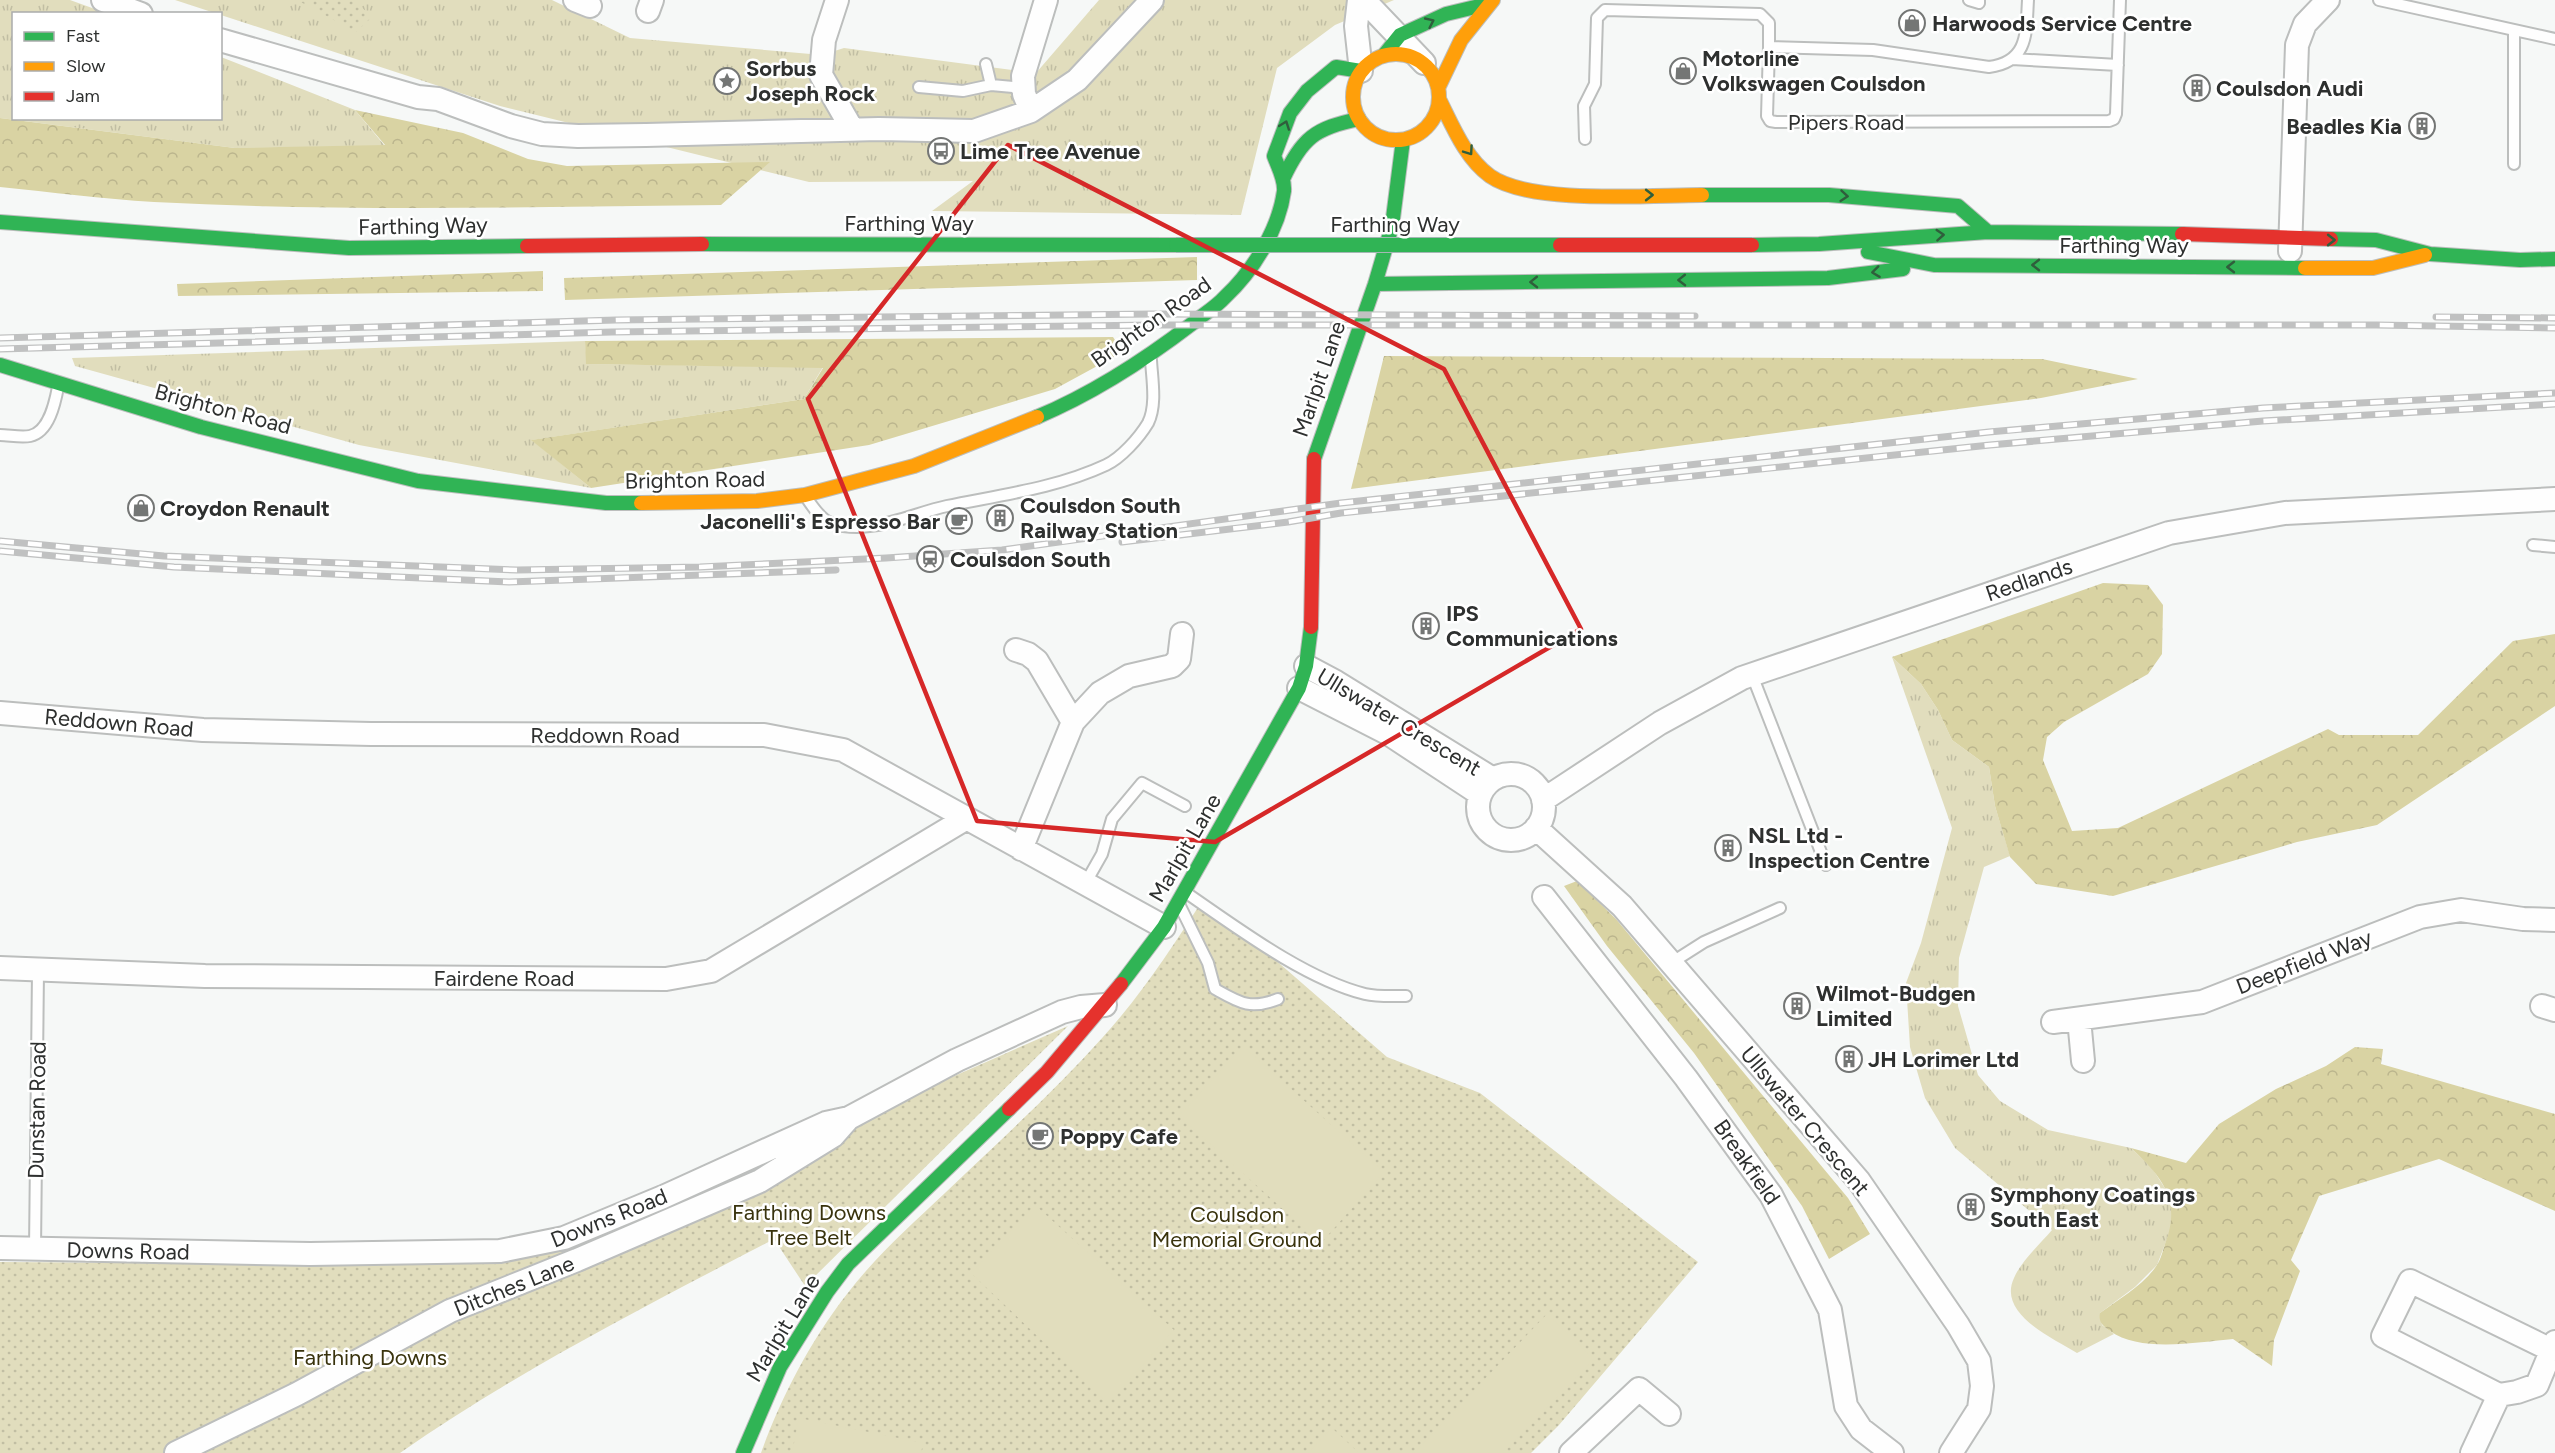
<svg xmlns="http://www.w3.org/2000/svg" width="2555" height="1453" viewBox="0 0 2555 1453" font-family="Figtree,sans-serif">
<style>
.grass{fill:url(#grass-tufts)}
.forest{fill:url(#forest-crowns)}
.park{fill:url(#park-dots)}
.pitch{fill:#e1ddbd}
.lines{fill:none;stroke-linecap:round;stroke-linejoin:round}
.lane-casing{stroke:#bcbebd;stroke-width:14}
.street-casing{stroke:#bcbebd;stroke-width:26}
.fast-casing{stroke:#bcbebd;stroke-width:16}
.slow-casing{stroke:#bcbebd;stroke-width:16}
.jam-casing{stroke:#bcbebd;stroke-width:16}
.lane{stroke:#fefefe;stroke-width:10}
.street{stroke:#fefefe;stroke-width:22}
.fast{stroke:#30b455;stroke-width:14}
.slow{stroke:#ff9f0a;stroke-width:14}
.jam{stroke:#e5322d;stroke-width:14}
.rail-casing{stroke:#c0c1c1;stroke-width:7}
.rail{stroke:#fff;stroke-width:4.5;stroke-dasharray:14;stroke-linecap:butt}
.fast-bridge-casing{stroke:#a4b7b4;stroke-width:16;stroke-linecap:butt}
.jam-bridge-casing{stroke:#a4b7b4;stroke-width:16;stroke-linecap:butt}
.fast-bridge{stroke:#30b455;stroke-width:14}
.jam-bridge{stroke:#e5322d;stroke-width:14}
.oneway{stroke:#2f5e3c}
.marked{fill:none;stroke:#d62828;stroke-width:4.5;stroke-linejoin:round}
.labels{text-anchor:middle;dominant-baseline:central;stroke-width:5;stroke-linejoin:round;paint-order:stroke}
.poi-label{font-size:22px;font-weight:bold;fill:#2e302f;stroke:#fff;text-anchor:start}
.street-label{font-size:22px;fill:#2e302f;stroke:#fff}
.park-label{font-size:22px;fill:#39330d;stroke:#fff}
</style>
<defs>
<pattern id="grass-tufts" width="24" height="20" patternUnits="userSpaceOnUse" patternTransform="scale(1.5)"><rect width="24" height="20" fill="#e1ddbd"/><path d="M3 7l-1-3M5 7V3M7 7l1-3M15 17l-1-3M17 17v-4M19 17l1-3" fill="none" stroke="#c1bea3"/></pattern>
<pattern id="forest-crowns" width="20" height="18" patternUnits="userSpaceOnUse" patternTransform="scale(1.5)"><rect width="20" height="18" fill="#d9d3a3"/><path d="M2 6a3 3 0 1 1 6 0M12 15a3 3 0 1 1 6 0" fill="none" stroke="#bbb58d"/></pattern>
<pattern id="park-dots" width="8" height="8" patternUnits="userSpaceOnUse" patternTransform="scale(1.5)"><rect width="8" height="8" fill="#e1ddbd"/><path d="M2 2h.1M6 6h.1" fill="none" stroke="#c1bea3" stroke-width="1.8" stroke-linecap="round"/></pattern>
</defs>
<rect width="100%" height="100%" fill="#f6f8f7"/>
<path class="grass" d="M0 0H70L106 13 14 14V118H220L221 57 355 110 385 146 235 148 0 118Z
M175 0H552L630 38 822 55 844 48 1036 73 1099 0H1394L1335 25 1277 68 1241 215 932 211 973 181 809 182 500 106Z
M585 341 587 364 823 367 804 399 532 440 591 488 359 445 75 366 72 358Z
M1892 657 1921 684 1938 710 1952 740 1989 767 1995 806 2010 856 1984 867 1959 958 1958 1006 1978 1075 2000 1101 2048 1130 2131 1148 2152 1168 2166 1190 2172 1208V1226L2157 1265 2135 1287 2100 1313 2102 1325 2114 1334 2077 1353C2053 1338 1997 1314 2014 1278 2021 1261 2040 1244 2052 1230L1955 1148 1925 1098 1910 1047 1906 983 1921 943 1952 828Z"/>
<path class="forest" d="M355 110 463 133 528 159 567 166 770 162 721 205C532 207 342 212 154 202 102 199 51 192 0 187V118L235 148 385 145Z
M1197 257V280L565 300 564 278Z
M543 271V291L178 296 177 284Z
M1113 337 1123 352 1055 389 869 445 591 488 531 440 804 399 823 368 586 364 585 341Z
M1384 356 2042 359 2138 379 2041 398 1351 489Z
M2103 583 2148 585 2163 605 2162 654 2148 674 2064 722 2047 737 2043 760 2072 831 2118 828 2328 729 2339 735H2418L2513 641 2555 634V706L2377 825 2297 842 2113 896 2036 884 2010 857 1995 806 1989 767 1952 740 1938 710 1921 684 1892 657Z
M1577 881 1616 919 1848 1198 1870 1234 1829 1259 1802 1206 1694 1053 1607 946 1564 886Z
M2355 1047 2383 1049 2381 1064 2555 1114V1211L2439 1159 2319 1196 2291 1260 2300 1271 2274 1340 2272 1366 2233 1339C2198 1342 2140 1353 2110 1331 2103 1326 2098 1322 2100 1313 2119 1299 2144 1285 2157 1265 2161 1259 2163 1250 2165 1244 2182 1200 2162 1177 2131 1148L2186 1163 2219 1124 2276 1089 2326 1066Z"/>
<path class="park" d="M297 0H354L372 17 356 32Z
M1204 898 1387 1057 1480 1093 1698 1262 1559 1425 1531 1453H761C781 1397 811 1340 847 1294 876 1256 911 1225 945 1193 998 1142 1054 1092 1103 1037 1142 994 1173 946 1204 898Z
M1068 1026 805 1286 774 1239C648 1305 517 1371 400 1453H0V1262L309 1264 427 1262 677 1198Z"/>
<path class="pitch" d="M1243 1046 1384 1172 1321 1243 1179 1116Z
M1035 1205 1174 1330 1108 1403 971 1273Z
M1547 1314 1594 1359 1503 1453H1414Z
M799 1418 923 1443 921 1453H792Z
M1332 1428 1359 1453H1308Z"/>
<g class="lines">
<defs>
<path id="lane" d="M1969 0 1979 3V0
M2028 0C2026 32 2029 62 1989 67L1873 50 1769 47 1767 116 1770 121 1776 122 2109 121 2114 119 2116 114 2120 0
M2379 0 2555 39
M2514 30V164
M2012 59 2118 65
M986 64 991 85 1013 87 1023 93
M919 87 963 91 991 85
M1585 139 1584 106 1595 84 1597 18 1605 10 1760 14 1769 23V47
M0 435C9 435 21 438 30 436 49 432 55 403 58 387
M806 497C812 506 821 520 831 523 870 536 910 514 947 506 1000 495 1057 488 1106 465 1121 458 1139 438 1148 423 1157 405 1152 379 1151 360
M2533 545 2555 547
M1752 675 1826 865
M1085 884 1102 854 1112 819 1142 783 1185 806
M1185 892C1236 927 1305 979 1365 994 1378 997 1393 996 1406 996
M1180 906 1208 963 1215 989C1240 1003 1250 1010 1278 999
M1671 963 1704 942 1780 908
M35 1249 38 971"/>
<path id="street" d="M103 0 141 14
M575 0 590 6
M837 0 824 40 821 75 852 129
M1359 0 1356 26 1361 71
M1364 0 1424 63
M648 11 652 0
M220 40 418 97 438 99 511 126 542 134 578 136 646 135 879 129 974 131 1031 111 1077 80 1152 0
M1031 111 1024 94 1023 76 1046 0
M2290 251 2297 45 2305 24 2328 0
M1016 650 1028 654 1037 661 1073 722
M1306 666 1336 682 1493 779
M1299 688 1389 734 1480 794
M0 713 203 730 371 734 764 735 843 750 1164 927
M1478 807a33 33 0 1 1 66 0a33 33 0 1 1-66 0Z
M1543 800 1660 723 1742 678 2169 533 2285 513 2555 499
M1536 828 1622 906 1859 1181 1958 1325 1979 1361 1982 1386 1979 1409 1951 1453
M1021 849 1073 722 1100 693 1129 676 1172 666 1179 659 1182 634
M1544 897 1686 1078 1771 1195 1830 1310 1846 1406 1861 1429 1892 1453
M0 968 205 976 666 979 711 971 965 819
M2542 1006 2555 1010
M2079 1019 2083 1061
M2053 1022 2202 1002 2420 917 2461 910 2523 919 2555 920
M0 1248 310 1254 500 1251 564 1238 663 1197 826 1123 849 1118 957 1060 1062 1012 1081 1007 1105 1005
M2499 1395 2517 1392 2537 1385 2555 1342
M176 1453 297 1394 450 1311 577 1260 760 1181 833 1136 848 1119
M1571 1453 1639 1389 1669 1414
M2472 1453 2499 1395 2383 1336 2410 1281 2551 1350"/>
<path id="fast" d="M1384 55 1400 35 1446 14 1488 4
M1283 179C1302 138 1315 128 1359 119
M1702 195H1829L1958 206 1988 232
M0 222 349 248 527 246
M2331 239 2376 240 2430 254 2520 260 2555 259
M702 244 1176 245
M1752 245 1819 244 1988 232 2182 234
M1868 252 1934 265 2305 268
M1375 284 1828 278 1903 269
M0 365 201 427 418 481 606 503H641
M1037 417C1092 394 1146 359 1193 323 1204 314 1216 307 1225 297 1253 271 1279 229 1284 191 1285 179 1278 167 1274 156L1290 113 1307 91 1336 67 1361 71
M1314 459 1375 284 1392 226 1403 140
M1121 984 1164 927 1299 688 1306 666 1311 627
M743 1453 780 1367 827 1292 848 1264 1009 1109"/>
<path id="slow" d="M1353 97a43 43 0 1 1 86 0a43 43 0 1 1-86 0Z
M1439 86 1461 40 1493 0
M1440 101C1453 127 1466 159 1490 176 1531 205 1650 195 1702 195
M2305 268H2373L2425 255
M641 503 757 501 805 495 914 466 1037 417"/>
<path id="jam" d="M2182 234 2331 239
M527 246 702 244
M1311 627 1314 459
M1009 1109 1047 1072 1121 984"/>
</defs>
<use href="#lane" class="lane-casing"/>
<use href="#street" class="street-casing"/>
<use href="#fast" class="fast-casing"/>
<use href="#slow" class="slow-casing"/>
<use href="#jam" class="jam-casing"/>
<use href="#lane" class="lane"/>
<use href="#street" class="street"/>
<use href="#fast" class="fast"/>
<use href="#slow" class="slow"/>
<use href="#jam" class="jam"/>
<defs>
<path id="rail" d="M2436 317 2555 318
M0 338 616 320 1153 314 1695 316
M0 349 612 332 1156 325H2376L2555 328
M0 541 164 556 517 570 700 567 886 558 1002 550 1341 503 1989 432 2263 408 2555 393
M1122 542 1288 522 1341 513 1990 445 2263 421 2555 404
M0 551 174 567 509 582 836 570"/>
</defs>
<use href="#rail" class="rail-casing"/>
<use href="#rail" class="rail"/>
<defs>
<path id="fast-bridge" d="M1176 245H1560"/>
<path id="jam-bridge" d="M1560 245H1752"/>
</defs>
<use href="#fast-bridge" class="fast-bridge-casing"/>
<use href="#jam-bridge" class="jam-bridge-casing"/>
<use href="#fast-bridge" class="fast-bridge"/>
<use href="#jam-bridge" class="jam-bridge"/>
</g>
<defs><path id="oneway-chevron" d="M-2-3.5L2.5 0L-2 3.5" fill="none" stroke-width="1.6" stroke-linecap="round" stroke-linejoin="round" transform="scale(1.5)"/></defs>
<g class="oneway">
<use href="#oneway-chevron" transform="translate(1430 22) rotate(-25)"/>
<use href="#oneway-chevron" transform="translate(1285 125) rotate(-70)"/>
<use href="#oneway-chevron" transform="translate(1469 151) rotate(55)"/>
<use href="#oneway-chevron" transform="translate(1649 195)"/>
<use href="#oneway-chevron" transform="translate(1844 196) rotate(5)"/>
<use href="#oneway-chevron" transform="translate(1940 235) rotate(-4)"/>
<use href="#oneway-chevron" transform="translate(2331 240)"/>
<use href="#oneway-chevron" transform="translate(2036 265) rotate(-180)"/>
<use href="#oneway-chevron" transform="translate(2231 267) rotate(-180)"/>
<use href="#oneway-chevron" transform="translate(1876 272) rotate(173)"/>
<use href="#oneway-chevron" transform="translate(1682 280) rotate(179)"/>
<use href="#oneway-chevron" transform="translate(1534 282) rotate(179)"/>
</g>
<path class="marked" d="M1008 145 1444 369 1581 629 1215 842 977 821 808 399Z"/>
<defs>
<symbol id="shop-ring" viewBox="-11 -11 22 22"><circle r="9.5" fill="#fff" stroke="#747675" stroke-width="1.5"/><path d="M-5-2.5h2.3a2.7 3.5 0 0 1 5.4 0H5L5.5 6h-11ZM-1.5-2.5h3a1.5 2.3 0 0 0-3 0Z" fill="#747675"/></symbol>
<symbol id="sight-ring" viewBox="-11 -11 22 22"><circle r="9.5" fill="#fff" stroke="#747675" stroke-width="1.5"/><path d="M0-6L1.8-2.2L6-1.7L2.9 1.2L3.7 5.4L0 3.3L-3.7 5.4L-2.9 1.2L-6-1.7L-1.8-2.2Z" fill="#747675"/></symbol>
<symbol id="building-ring" viewBox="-11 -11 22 22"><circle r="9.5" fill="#fff" stroke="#747675" stroke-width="1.5"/><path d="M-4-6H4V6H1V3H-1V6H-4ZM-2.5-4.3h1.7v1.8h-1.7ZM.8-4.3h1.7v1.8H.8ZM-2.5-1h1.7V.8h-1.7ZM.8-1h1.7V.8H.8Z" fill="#747675"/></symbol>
<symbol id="bus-ring" viewBox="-11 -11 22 22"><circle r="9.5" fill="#fff" stroke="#747675" stroke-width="1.5"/><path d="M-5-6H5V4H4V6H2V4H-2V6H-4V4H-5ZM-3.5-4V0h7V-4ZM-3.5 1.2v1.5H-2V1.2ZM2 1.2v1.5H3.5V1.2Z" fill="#747675"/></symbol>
<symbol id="cafe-ring" viewBox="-11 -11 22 22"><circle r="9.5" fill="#fff" stroke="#747675" stroke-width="1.5"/><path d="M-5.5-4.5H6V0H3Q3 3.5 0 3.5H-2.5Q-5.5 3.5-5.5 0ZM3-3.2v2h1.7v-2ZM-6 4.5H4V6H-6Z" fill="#747675"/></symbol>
<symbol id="station-ring" viewBox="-11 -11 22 22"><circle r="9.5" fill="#fff" stroke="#747675" stroke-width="1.5"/><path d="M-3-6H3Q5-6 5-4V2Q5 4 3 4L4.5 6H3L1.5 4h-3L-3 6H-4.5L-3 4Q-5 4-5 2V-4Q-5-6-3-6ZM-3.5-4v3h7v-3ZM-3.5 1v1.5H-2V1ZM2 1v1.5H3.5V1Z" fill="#747675"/></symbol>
</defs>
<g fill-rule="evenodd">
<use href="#shop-ring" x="1897" y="8" width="30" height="30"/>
<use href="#shop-ring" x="1668" y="56" width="30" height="30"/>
<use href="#sight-ring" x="712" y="66" width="30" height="30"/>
<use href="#building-ring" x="2182" y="73" width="30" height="30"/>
<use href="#building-ring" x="2407" y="111" width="30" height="30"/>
<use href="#bus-ring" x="926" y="136" width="30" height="30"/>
<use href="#shop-ring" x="126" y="493" width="30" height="30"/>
<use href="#building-ring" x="985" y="503" width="30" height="30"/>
<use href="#cafe-ring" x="944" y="506" width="30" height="30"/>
<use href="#station-ring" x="915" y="544" width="30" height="30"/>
<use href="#building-ring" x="1411" y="611" width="30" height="30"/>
<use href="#building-ring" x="1713" y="833" width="30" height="30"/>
<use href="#building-ring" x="1782" y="991" width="30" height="30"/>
<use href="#building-ring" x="1834" y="1044" width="30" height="30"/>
<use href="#cafe-ring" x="1025" y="1121" width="30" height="30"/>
<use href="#building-ring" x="1956" y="1192" width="30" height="30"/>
</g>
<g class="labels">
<g class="poi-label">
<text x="1932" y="23">Harwoods Service Centre</text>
<text x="1702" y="58">Motorline<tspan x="1702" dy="25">Volkswagen Coulsdon</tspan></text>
<text x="746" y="68">Sorbus<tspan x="746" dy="25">Joseph Rock</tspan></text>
<text x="2216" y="88">Coulsdon Audi</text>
<text x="2402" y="126" text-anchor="end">Beadles Kia</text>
<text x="960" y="151">Lime Tree Avenue</text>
<text x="1020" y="505">Coulsdon South<tspan x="1020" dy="25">Railway Station</tspan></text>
<text x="160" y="508">Croydon Renault</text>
<text x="940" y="521" text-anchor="end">Jaconelli's Espresso Bar</text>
<text x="950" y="559">Coulsdon South</text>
<text x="1446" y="613">IPS<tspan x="1446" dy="25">Communications</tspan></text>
<text x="1748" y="835">NSL Ltd -<tspan x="1748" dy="25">Inspection Centre</tspan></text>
<text x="1816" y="993">Wilmot-Budgen<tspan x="1816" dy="25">Limited</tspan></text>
<text x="1868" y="1059">JH Lorimer Ltd</text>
<text x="1060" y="1136">Poppy Cafe</text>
<text x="1990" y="1194">Symphony Coatings<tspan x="1990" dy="25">South East</tspan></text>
</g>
<g class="street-label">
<text x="1846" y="122">Pipers Road</text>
<text x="909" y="223">Farthing Way</text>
<text x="1395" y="224">Farthing Way</text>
<text transform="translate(423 226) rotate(-1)">Farthing Way</text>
<text x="2124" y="245">Farthing Way</text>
<text transform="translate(1151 322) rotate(-35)">Brighton Road</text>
<text transform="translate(1319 379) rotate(-71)">Marlpit Lane</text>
<text transform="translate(223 409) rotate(15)">Brighton Road</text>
<text transform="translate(695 480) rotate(-1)">Brighton Road</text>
<text transform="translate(2029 580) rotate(-19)">Redlands</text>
<text transform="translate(1399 722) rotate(31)">Ullswater Crescent</text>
<text transform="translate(119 723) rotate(5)">Reddown Road</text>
<text x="605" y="735">Reddown Road</text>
<text transform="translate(1185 848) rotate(-60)">Marlpit Lane</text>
<text transform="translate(2304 962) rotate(-21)">Deepfield Way</text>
<text x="504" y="978">Fairdene Road</text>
<text transform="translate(37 1110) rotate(-89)">Dunstan Road</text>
<text transform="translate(1805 1121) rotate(50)">Ullswater Crescent</text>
<text transform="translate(1747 1162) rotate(55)">Breakfield</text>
<text transform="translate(609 1218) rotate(-22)">Downs Road</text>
<text transform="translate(128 1251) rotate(1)">Downs Road</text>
<text transform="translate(514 1286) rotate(-22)">Ditches Lane</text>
<text transform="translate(783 1328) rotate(-59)">Marlpit Lane</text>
</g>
<g class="park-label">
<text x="809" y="1212">Farthing Downs<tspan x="809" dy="25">Tree Belt</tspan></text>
<text x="1237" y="1214">Coulsdon<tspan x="1237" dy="25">Memorial Ground</tspan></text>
<text x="370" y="1357">Farthing Downs</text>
</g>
</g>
<rect x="12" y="12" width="210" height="108" fill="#ffffff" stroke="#abacac" stroke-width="1.5"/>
<rect x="24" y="32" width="30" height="9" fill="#30b455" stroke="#abacac" stroke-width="1.5"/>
<text x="66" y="42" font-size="18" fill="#2e302f">Fast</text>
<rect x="24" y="62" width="30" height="9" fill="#ff9f0a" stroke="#abacac" stroke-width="1.5"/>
<text x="66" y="72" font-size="18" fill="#2e302f">Slow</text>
<rect x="24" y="92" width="30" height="9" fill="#e5322d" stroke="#abacac" stroke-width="1.5"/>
<text x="66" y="102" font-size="18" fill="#2e302f">Jam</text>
</svg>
